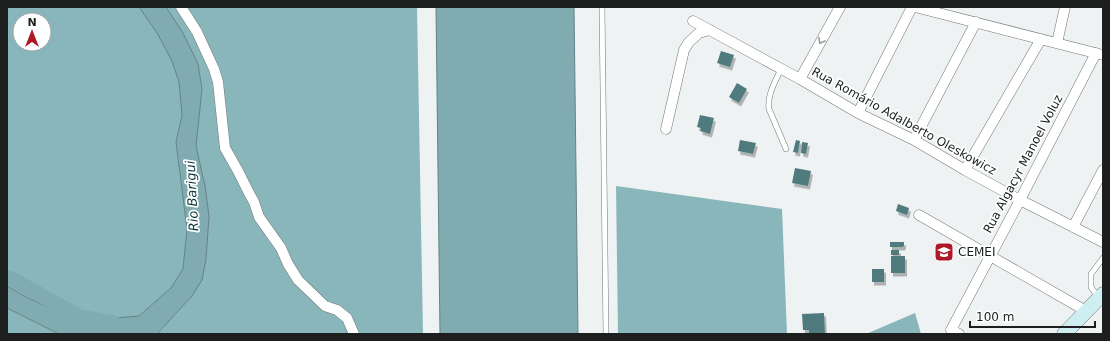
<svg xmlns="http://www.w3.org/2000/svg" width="1110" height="341" viewBox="0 0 1110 341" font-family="'DejaVu Sans',sans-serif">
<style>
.forest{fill:#89b6ba;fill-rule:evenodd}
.water{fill:#80acb1;stroke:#628285}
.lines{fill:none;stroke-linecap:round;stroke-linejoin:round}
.river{stroke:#80acb1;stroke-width:15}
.building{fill:#4f7a7e;filter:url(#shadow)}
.service-casing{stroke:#737777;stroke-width:6}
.minor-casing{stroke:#737777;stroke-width:11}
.secondary-casing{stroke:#737777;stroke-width:15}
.service{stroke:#fff;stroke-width:5}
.minor{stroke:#fff;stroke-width:10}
.secondary{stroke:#ceeef1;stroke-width:14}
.oneway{stroke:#999a9a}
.labels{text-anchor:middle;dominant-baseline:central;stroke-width:3.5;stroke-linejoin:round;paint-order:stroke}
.street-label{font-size:12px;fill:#1d1f1f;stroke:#feffff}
.poi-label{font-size:12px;fill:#1d1f1f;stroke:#feffff;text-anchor:start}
.water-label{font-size:13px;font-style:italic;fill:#0b383b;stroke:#feffff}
</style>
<defs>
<filter id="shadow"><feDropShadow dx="2" dy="3.5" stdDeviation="0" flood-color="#0004"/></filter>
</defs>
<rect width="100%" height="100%" fill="#eef2f3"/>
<path class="forest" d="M7 7H139L157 33 172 61 179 82 182 115 176 142 187 229 183 269 171 288 139 316 78 321 26 297 7 286ZM20 20H44V44H20Z
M166 7H417L423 334H157L192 296 206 259 209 216 205 186 196 146 202 89 198 64 183 33Z
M616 186 782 209 787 334H618Z
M7 308 59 334H7Z
M915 313 921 334H866Z"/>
<path class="water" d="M139 7H166L183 33 198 64 202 89 196 146 205 186 209 216 206 259 202 280 192 296 157 334H59L7 308V286L26 297 78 321 139 316 171 288 183 269 187 229 176 142 182 115 179 82 172 61 157 33Z
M436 7H574L578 334H440Z"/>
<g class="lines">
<path class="river" d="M7 278 12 279 80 317 114 323"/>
</g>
<path class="building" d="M721 51 734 55 730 67 717 63Z
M737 83 747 89 739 103 729 97Z
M700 115 714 118 710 134 700 131 701 128 697 127Z
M740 140 756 143 753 154 738 151Z
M796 140 800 141 798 153 793 152Z
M802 142 808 143 806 154 801 153Z
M795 168 811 171 808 186 792 183Z
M898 204 909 208 907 215 896 211Z
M890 242H904V246H903V247H890Z
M891 250H899V255H891Z
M891 256H905V273H891Z
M872 269H884V282H872Z
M824 313 825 334H809V330H803L802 314Z"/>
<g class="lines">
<defs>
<path id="service" d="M602 7 606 334
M781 69C775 82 767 95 769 109L786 149
M1098 297 1091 287V274L1103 258"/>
<path id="minor" d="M181 7 197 32 214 69 218 82 225 148 238 171 250 195 254 202 259 217 281 248 288 264 298 280 325 306 337 310 347 318 354 334
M915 7 1103 55
M693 21 800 79 858 113 914 140 965 170 1020 200 1103 242
M1057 43 1065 7
M800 79 840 7
M858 113 912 7
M666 129 684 50 689 42 699 33 710 30
M914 140 976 22
M965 170 1041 39
M919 215 1086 311
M1073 227 1103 170
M959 334 951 330 1020 200 1096 53"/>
<path id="secondary" d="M1064 334 1103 294"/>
</defs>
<use href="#service" class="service-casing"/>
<use href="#minor" class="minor-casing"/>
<use href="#secondary" class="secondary-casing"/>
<use href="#service" class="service"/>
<use href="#minor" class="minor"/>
<use href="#secondary" class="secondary"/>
</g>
<defs><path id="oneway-chevron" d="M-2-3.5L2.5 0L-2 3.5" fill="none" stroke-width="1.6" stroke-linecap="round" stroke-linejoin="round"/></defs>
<use class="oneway" href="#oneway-chevron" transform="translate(821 41) rotate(119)"/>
<defs>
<symbol id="school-square" viewBox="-11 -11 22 22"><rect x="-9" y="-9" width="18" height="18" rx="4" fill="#ad1927" stroke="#feffff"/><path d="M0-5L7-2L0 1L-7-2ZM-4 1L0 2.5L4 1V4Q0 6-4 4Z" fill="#fff"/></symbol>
</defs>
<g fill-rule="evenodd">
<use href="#school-square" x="933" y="241" width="22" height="22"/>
</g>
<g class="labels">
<g class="street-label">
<text transform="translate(904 121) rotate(29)">Rua Romário Adalberto Oleskowicz</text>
<text transform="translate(1023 164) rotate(-62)">Rua Algacyr Manoel Voluz</text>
</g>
<g class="poi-label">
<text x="958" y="252">CEMEI</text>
</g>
<g class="water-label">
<text transform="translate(192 196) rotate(-93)">Rio Barigui</text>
</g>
</g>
<rect width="1110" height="341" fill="none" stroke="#1d1f1f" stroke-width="16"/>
<g transform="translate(32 32)"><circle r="19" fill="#feffff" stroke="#a4a5a5"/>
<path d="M0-3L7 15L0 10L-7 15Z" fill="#ad1927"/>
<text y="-6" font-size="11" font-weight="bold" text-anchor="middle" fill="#1d1f1f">N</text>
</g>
<path d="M970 321v6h125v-6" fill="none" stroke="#1d1f1f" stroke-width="2"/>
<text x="976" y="321" font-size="12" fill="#1d1f1f" stroke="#feffff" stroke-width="3" paint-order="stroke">100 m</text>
</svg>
